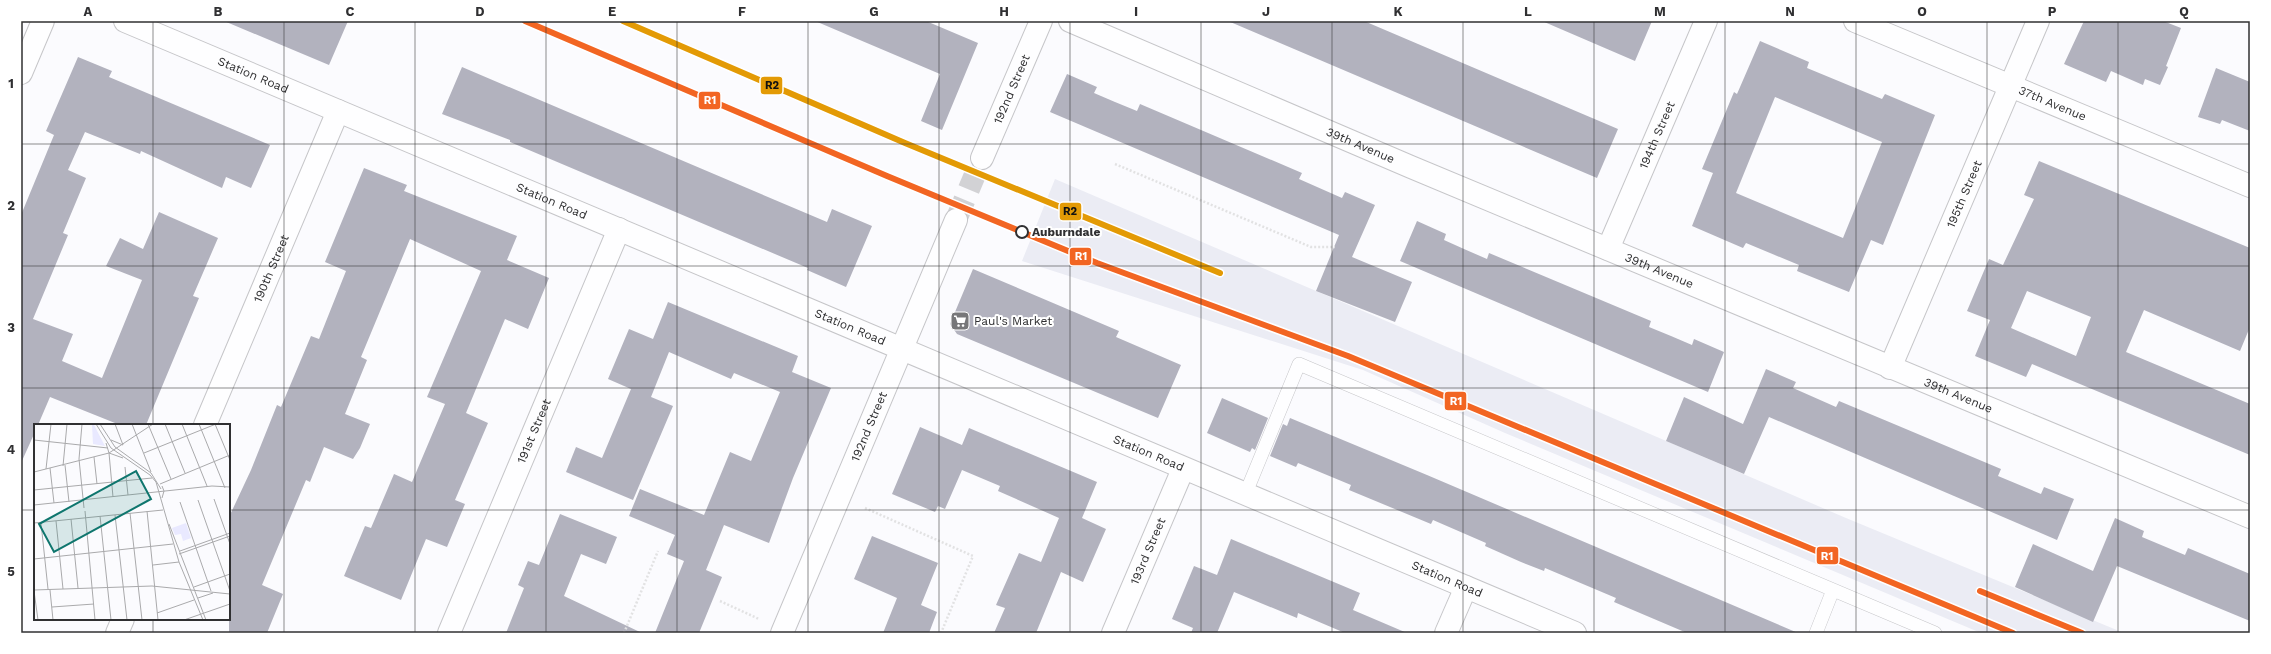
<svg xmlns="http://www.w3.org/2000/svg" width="2271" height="654" viewBox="0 0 2271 654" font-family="'Work Sans',sans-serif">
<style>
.built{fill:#ebecf4}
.building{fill:#b2b2be;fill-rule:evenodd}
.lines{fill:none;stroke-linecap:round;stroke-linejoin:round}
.minor-tunnel{stroke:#d2d2d5;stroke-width:22;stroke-dasharray:22 11;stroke-linecap:butt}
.service-casing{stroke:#c6c6c9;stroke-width:14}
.minor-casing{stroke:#c6c6c9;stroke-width:24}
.path{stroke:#e2e2e3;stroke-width:2.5;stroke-dasharray:2 2;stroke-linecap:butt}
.service{stroke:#fefeff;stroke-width:13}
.minor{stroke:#fefeff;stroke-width:22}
.rail-1-casing{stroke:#fff;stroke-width:9}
.rail-2-casing{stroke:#fff;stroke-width:9}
.rail-1{stroke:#f26522;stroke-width:6}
.rail-2{stroke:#e39a05;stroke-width:6}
.grid{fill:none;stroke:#303032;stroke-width:1;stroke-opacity:0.55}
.stop-dot{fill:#fff;stroke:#303032;stroke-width:2}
.labels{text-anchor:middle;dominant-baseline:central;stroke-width:4;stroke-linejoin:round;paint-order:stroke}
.street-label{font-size:12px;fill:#303032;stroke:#fff}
.stop-label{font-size:12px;font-weight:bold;fill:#303032;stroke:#fff;text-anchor:start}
.poi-label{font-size:12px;fill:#303032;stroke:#fff;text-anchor:start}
.inset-road{fill:none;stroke:#aaaaac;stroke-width:1}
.view{fill:#0f766e;fill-opacity:0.15;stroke:#0f766e;stroke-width:2}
.inset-edge{fill:none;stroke:#303032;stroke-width:2}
.line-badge{stroke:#fff;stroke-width:1.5}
.badge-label{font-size:11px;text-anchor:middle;font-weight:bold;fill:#fff}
.pale-badge-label{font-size:11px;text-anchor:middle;font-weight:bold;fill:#111}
.neatline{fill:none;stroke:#303032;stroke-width:1.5}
.grid-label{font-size:13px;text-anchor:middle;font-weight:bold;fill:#303032}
</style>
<rect width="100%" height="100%" fill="#fbfbfe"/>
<path class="built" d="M1055 179 1846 518 2124 633H1981L1505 433 1363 370 1022 261Z"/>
<path class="building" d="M224 21H348L329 65Z
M815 21H926L978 43 942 130 921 121 940 74Z
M1228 21H1364L1618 129 1597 178Z
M1542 21H1652L1635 61Z
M2084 21H2163L2181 28 2166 66 2168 67 2160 85 2145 79 2143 85 2111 71 2106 82 2064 64Z
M1760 41 1809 62 1807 68 1882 99 1885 94 1935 115 1883 245 1871 240 1849 292 1797 271 1799 265 1770 253 1746 243 1743 248 1692 226 1713 173 1702 169 1734 92 1737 94ZM1775 97 1882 142 1843 238 1736 193Z
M78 57 112 71 109 77 270 145 251 188 226 177 222 188 141 151 140 154 85 132 68 170 86 178 63 233 68 235 33 319 73 334 62 361 102 378 142 280 106 266 120 238 143 249 159 212 218 238 193 296 199 298 146 425H120L50 397 38 425H35V432L21 463V215L54 135 46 131Z
M462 67 827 222 832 209 872 226 846 287 807 270 808 268 510 142V140L442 114Z
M2216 68 2250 82V131L2222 120 2220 124 2198 117Z
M1067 74 1097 87 1094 93 1115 102 1137 111 1140 104 1302 173 1299 179 1342 198 1345 192 1375 205 1352 257 1412 282 1395 322 1316 291 1339 235 1050 112Z
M2039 161 2250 248V327L2240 351 2144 310 2126 352 2250 404V455L2032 364 2026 377 1975 356 1990 320 1967 311 1989 259 2003 265 2034 199 2024 195ZM2027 291 2091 317 2076 356 2011 328Z
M364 168 407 185 404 191 517 236 507 260 549 278 528 329 505 319 466 413 488 423 455 500 465 504 447 547 426 539 401 600 344 576 365 526 371 528 394 474 412 482 445 404 427 397 481 271 410 239 361 357 367 360 345 414 370 424 360 448 353 459 324 447 310 482 306 480 262 585 283 594 267 633H229V517L251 470 277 405 281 407 311 336 319 339 346 271 325 262Z
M1417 221 1446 234 1444 240 1464 249 1487 259 1489 253 1651 321 1649 327 1671 336 1692 345 1694 339 1724 352 1708 392 1400 261Z
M973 269 1119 331 1116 337 1181 365 1158 418 957 334 950 324Z
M668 302 798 356 792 372 831 388 793 478 769 543 724 525 706 570 722 577 699 633H655L684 561 667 554 675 535 629 516 640 489 704 515 730 452 751 461 780 392 734 373 731 379 669 352 651 397 673 406 633 500 566 472 576 447 602 458 631 389 608 379 629 329 653 339Z
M1766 369 1796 382 1793 388 1836 407 1839 401 1894 424 2001 469 1998 476 2041 494 2044 487 2074 499 2057 540 1769 417 1744 474 1666 441 1684 397 1743 424Z
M1222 398 1268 418 1255 450 1252 448 1250 452 1207 433Z
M1290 418 1427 475 1798 633H1687L1614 602 1616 598 1545 568 1544 571 1521 562 1485 546 1486 543 1433 520 1431 524 1349 490 1351 485 1298 463 1296 467 1270 456 1283 424 1287 426Z
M920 427 962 445 969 428 1097 482 1082 518 1106 529 1083 582 1061 572 1036 633H994L1005 608 996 605 1019 553 1041 562 1059 518 998 491 1000 486 962 470 945 509 938 506 935 512 892 494Z
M560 514 617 537 606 564 581 554 564 596 642 633H506L524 588 518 585 528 561 539 565Z
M2115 518 2144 531 2142 537 2185 555 2188 548 2250 574V621L2117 566 2093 622 2015 587 2033 544 2093 571Z
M872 536 938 563 921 605 937 612 929 633H883L897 598 854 579Z
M1231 539 1360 593 1353 610 1407 633H1345L1298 613 1297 618 1234 592 1217 633H1191L1193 628 1172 619 1194 566 1217 575Z"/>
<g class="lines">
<path class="minor-tunnel" d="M956 220 982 158"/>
<defs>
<path id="service" d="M1245 495 1299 364 1935 633
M1816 633 1833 590"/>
<g id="minor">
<path id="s1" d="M125 21 1575 633"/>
<path id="s2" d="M1070 21 1411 167 2250 517"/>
<path id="s3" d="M1855 21 2250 186"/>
<path d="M21 73 43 21"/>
<path id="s4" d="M982 158 1041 21"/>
<path id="s5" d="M1608 249 1706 21"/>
<path id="s6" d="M1890 368 2038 21"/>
<path id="s7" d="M205 425 338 111"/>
<path d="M117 633 123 619"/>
<path id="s8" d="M449 633 619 229"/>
<path id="s9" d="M782 633 956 220"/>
<path id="s10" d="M1113 633 1183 469"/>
<path d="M1446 633 1466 587"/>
</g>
</defs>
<use href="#service" class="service-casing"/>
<use href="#minor" class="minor-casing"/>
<path class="path" d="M1115 164 1311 247H1335
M865 508 973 556 941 633
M720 601 759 619
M624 633 658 551"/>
<use href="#service" class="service"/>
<use href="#minor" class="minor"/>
<defs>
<path id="rail-1" d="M525 21 887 176 1097 263 1348 356 2013 633
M1980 591 2082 633"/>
<path id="rail-2" d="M623 21 905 143 1220 273"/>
</defs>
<use href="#rail-1" class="rail-1-casing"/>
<use href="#rail-2" class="rail-2-casing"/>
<use href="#rail-1" class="rail-1"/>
<use href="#rail-2" class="rail-2"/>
</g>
<path class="grid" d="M153 21V425M284 21V633M415 21V633M546 21V633M677 21V633M808 21V633M939 21V633M1070 21V633M1201 21V633M1332 21V633M1463 21V633M1594 21V633M1725 21V633M1856 21V633M1987 21V633M2118 21V633M21 144H2250M21 266H2250M21 388H2250M21 510H35M229 510H2250M153 619V633"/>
<defs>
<symbol id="supermarket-square" viewBox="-11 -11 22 22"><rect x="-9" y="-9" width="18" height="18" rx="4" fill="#777779" stroke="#fff"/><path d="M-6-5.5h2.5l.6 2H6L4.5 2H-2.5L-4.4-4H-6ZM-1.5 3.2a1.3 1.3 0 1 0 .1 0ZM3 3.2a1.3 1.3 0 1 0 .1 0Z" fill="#fff"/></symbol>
</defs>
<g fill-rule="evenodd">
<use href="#supermarket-square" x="949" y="310" width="22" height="22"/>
</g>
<circle class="stop-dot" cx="1022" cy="232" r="6"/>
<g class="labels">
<g class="street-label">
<text stroke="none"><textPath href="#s1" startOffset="139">Station Road</textPath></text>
<text stroke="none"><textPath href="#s4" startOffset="75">192nd Street</textPath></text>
<text stroke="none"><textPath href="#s3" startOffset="214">37th Avenue</textPath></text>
<text stroke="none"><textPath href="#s5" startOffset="124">194th Street</textPath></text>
<text stroke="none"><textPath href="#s2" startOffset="316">39th Avenue</textPath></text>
<text stroke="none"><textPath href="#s6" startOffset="189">195th Street</textPath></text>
<text stroke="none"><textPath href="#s1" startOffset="463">Station Road</textPath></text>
<text stroke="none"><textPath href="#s7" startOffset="170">190th Street</textPath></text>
<text stroke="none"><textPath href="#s2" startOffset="640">39th Avenue</textPath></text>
<text stroke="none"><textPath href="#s1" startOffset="787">Station Road</textPath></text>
<text stroke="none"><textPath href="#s2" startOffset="964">39th Avenue</textPath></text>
<text stroke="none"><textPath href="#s9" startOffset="224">192nd Street</textPath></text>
<text stroke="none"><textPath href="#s8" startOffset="219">191st Street</textPath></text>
<text stroke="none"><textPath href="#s1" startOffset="1111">Station Road</textPath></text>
<text stroke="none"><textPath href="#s10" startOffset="89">193rd Street</textPath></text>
<text stroke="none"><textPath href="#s1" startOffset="1435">Station Road</textPath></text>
</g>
<g class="stop-label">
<text x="1032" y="232">Auburndale</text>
</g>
<g class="poi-label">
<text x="974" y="321">Paul's Market</text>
</g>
</g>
<g transform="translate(34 424)">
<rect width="196" height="196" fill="#fbfbfe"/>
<path d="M58 1H60L71 22 59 20ZM152 99 157 114 149 117 147 110 141 111 138 104Z" fill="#e9e9ff"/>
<path class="inset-road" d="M48 0 45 35 50 84M62 0 77 24 116 51 122 58 145 138 169 196M66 0 81 23 117 49 127 65M81 0 89 21M98 0 117 48M114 0 137 55M131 0 151 49M148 0 173 62M165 0 191 64M181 0 196 36M0 16 74 24M77 16 89 21M72 19 75 29 89 34M75 29 79 73M110 29 182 0M60 33 63 60M31 41 35 78M29 42 33 0M91 43 94 71M16 44 20 79M12 45 17 0M0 48 75 29 119 0M126 60 196 31M128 62 130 67 128 74M0 66 118 54M180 75 196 120M164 76 196 167M146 78 177 167M0 81 178 62 196 63M51 87 61 196M113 87 124 196M96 89 108 196M81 91 93 196M66 92 77 196M37 95 44 164M22 97 29 165M0 99 129 86M7 99 14 165M135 100 172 196M146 127 196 109M145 130 196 112M0 135 139 120M119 141 145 138M160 163 196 150M0 166 118 162 196 170M16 166 19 196M0 167 4 196M164 174 179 169M18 183 60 180M123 189 160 176M150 196 196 180"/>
<path class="view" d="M102 47 117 75 20 128 5 100Z"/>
<rect width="196" height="196" class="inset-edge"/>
</g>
<g class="line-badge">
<rect x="760" y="76" width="23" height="19" rx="4" fill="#e39a05"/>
<rect x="698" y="91" width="23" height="19" rx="4" fill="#f26522"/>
<rect x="1059" y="202" width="23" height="19" rx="4" fill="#e39a05"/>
<rect x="1069" y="247" width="23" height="19" rx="4" fill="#f26522"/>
<rect x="1444" y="391" width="23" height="20" rx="4" fill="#f26522"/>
<rect x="1816" y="546" width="23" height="19" rx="4" fill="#f26522"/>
</g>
<g class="badge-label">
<text x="710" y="104">R1</text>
<text x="1081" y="260">R1</text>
<text x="1456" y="405">R1</text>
<text x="1827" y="560">R1</text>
</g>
<g class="pale-badge-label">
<text x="772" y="89">R2</text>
<text x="1070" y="215">R2</text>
</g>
<rect width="2271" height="654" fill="none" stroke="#ffffff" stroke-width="44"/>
<rect x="22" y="22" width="2227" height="610" class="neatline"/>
<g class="grid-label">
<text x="88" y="16">A</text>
<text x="218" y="16">B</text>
<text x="350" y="16">C</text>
<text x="480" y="16">D</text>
<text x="612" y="16">E</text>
<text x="742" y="16">F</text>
<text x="874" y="16">G</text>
<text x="1004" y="16">H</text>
<text x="1136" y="16">I</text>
<text x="1266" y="16">J</text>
<text x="1398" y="16">K</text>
<text x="1528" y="16">L</text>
<text x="1660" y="16">M</text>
<text x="1790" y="16">N</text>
<text x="1922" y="16">O</text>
<text x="2052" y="16">P</text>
<text x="2184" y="16">Q</text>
<text x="11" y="88">1</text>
<text x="11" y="210">2</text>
<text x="11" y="332">3</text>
<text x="11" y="454">4</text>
<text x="11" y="576">5</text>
</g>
</svg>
